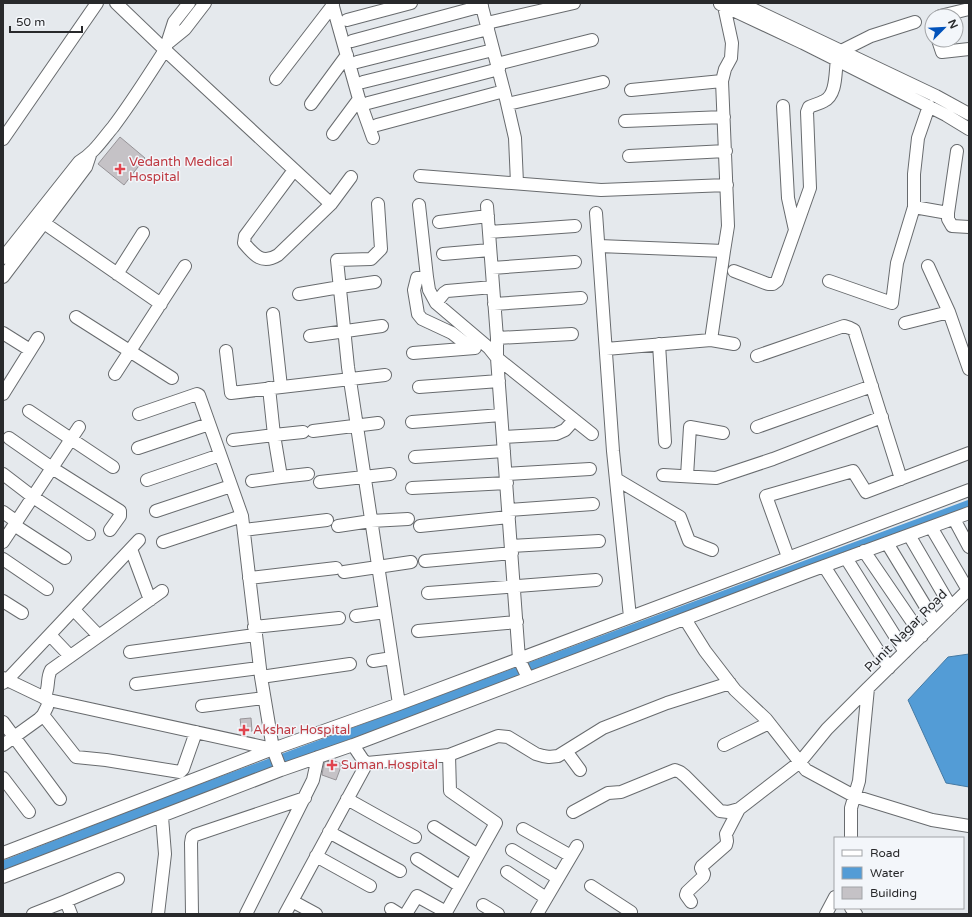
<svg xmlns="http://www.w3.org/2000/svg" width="972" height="917" viewBox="0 0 972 917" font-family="'Varela Round',sans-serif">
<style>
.water{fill:#539cd6;stroke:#467aa3}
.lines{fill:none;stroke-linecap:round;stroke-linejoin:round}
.canal{stroke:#539cd6;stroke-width:10}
.building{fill:#c5c2c6;stroke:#979498}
.minor-casing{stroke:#686b6e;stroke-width:14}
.minor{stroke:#fff;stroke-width:12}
.health-dot{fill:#e0444e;stroke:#f3f6fa;stroke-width:1.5}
.labels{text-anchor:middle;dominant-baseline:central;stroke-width:3;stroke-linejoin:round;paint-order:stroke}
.health-label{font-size:13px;fill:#be3a42;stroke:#f3f6fa;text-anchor:start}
.street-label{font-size:13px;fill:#28292b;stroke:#f3f6fa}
</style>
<rect width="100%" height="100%" fill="#e5e9ed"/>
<path class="water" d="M969 654V787L946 783 908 700 948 657Z"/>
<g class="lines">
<path class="canal" d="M3 866 174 799 969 505"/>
</g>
<path class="building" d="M120 137 145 158 124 185 98 164Z
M251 718 252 731 242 732 240 719Z
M332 760 342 764 336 780 322 775 324 763Z"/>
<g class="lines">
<defs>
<path id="minor" d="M189 3 174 22 165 50 331 204
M332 3 359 99 373 138
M481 3 506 99 515 138 517 183
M740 3 936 96 969 114
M720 4 803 43 946 115 969 129
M940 16 969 9
M347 20 411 3
M487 23 574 3
M938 40 942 52 969 49
M352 41 482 6
M169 42 185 29 205 3
M841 51 871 36 915 22
M357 62 488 29
M497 64 592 40
M276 79 333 5
M363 82 493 50
M631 90 722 81
M368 103 499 69
M311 104 347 55
M508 104 603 82
M783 106 788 198 795 230
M625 121 724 117
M377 125 504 91
M333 134 359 99
M3 139 97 3
M629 156 726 151
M294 170 245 236 244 243C254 255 262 265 278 255L331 204 351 177
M420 176 601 190 727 185
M378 204 381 249 371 259 337 260 348 367 399 704
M419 205 427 277 429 290 436 303 489 348 497 358 519 659 528 678
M487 206 497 338V358L592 434
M914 207V174L918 138 929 106
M596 213 613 451 630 617
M948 213V219L952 226 969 227
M439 222 488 216
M44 223 161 304
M489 232 575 226
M599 246 724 251 728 226 722 81 725 69 731 58 732 43 724 6
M443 254 490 250
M3 258 79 162C94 153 102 140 113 127 132 102 148 76 165 50L116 3
M928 266 949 312 969 369
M492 268 575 262
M734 271 768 284H773L777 281 810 188 807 112 809 107C813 105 819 104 824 101 837 95 835 72 837 60
M117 274 143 233
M3 277 86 167 90 155
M427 277 417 278 414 290 418 314 422 319 452 333 471 348
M829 281 892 303 897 263 914 207 948 213 957 151
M299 294 340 287 375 282
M436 303 444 293 447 291 493 287
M494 304 581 298
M273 314 281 387
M76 317 172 378
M905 323 949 312
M3 333 30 350
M310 336 382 326
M497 338 572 334
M711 340 734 344
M659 344 665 442
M606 349 711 340 724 251
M226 351 231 393 385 375
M413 353 475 348
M757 356 844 326 850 328 854 330 901 479
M115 374 185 266
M419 387 499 381
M269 388 274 435 303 432
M3 394 38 338
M29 411 113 467
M139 414 197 394 199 395 242 516 261 677 273 749 281 770
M412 422 501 415
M757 427 872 386
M313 431 378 423
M503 437 556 434 565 430 574 420
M9 438 52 468 120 511V516L110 530
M233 440 274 435 281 477 308 474
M138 448 209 424
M415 457 504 451
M3 474 33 497 89 534
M506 474 590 469
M663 475 716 478 773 459 882 417
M687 476 690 427 723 433
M616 479 680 517 689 541 712 550
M147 480 220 455
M252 481 281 477
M320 482 390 474
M412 488 507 483
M509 510 593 504
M156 511 231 486
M3 512 17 522
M954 519 969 547
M14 525 65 558
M338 526 371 521 408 519
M420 526 509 517
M931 527 968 590
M244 530 327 520
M909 535 951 607
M3 542 79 427
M163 542 242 516
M887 543 935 622
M511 546 599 541
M131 549 150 600
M864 551 922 636
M788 557 766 496 853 471 866 492 969 453
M846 558 905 652
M3 559 47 589
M425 561 512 553
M824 566 889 668
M344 572 411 562
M249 578 336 568
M428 593 596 580
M3 601 22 613
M74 610 99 636
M356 616 385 612
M685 619 705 651 735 690 766 719 806 770 854 796 932 820 969 826
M254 627 339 618
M418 631 517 622
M50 635 70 656
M130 652 255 635
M373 661 392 658
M261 677 350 664
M3 678 49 700 273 749
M3 683 7 680 139 540
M136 684 259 668
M44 698C50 688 46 679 51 670L162 591
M202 706 264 698
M43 715 76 757 106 760 180 772 183 769 196 732
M3 722 60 799
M3 745 39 719 43 715 47 707
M724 745 769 723
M367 763 449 755 498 736 508 737 536 754 543 756 549 757 558 756 566 751
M580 770 566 751 603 728 667 703 730 683
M3 778 29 812
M347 799 415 837
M573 812 608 793 621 792 675 770 680 772 685 776 720 811 728 812 739 809
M434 827 478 855
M523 829 571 856
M329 832 400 871
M851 838V808L859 781 868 688 969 589
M512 850 558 878
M3 853 273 749 399 704 969 490
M316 856 370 886
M417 859 460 886
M507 872 546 898
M3 877 281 770 353 745 805 573 969 513
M591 886 631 912 630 914
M66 901 118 879
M292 901 316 914
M691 902 686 895 687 892 703 877 704 874 701 868 702 866 726 845 727 841 726 834 739 809 800 762 827 729 868 688
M483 905 498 914
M851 908 856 914
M391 909 399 914
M33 914 66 901 71 914
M158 914 165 854 162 817
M192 914 191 843 192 837 195 835 305 798
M246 914 313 780 318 757
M285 914 367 763 363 760 353 745
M406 914 417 896 446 912
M445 914 496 823 450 791 449 755
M537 914 577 846
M826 914 835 897"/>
</defs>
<use href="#minor" class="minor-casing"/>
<use href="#minor" class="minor"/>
</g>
<g class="health-dot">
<path d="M118 163h4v4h4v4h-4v4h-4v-4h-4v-4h4z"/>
<path d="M242 724h4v4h4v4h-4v4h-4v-4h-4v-4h4z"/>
<path d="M330 759h4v4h4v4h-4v4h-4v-4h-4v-4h4z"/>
</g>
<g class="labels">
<g class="health-label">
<text x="129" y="162">Vedanth Medical<tspan x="129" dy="15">Hospital</tspan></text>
<text x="253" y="730">Akshar Hospital</text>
<text x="341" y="765">Suman Hospital</text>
</g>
<g class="street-label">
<text transform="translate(906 631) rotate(-45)">Punit Nagar Road</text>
</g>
</g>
<rect width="972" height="917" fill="none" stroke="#28292b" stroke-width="8"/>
<rect x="834" y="837" width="130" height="72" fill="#f3f6fa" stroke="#a2a4a7"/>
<rect x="842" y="850" width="20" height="6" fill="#ffffff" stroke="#a2a4a7"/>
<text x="870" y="857" font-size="12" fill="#28292b">Road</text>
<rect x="842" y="867" width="20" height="12" fill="#539cd6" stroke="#a2a4a7"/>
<text x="870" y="877" font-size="12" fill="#28292b">Water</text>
<rect x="842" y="887" width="20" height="12" fill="#c5c2c6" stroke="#a2a4a7"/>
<text x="870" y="897" font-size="12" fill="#28292b">Building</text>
<g transform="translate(944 28) rotate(66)"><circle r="19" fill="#f3f6fa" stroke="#a2a4a7"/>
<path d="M0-3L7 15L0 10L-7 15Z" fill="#0152bb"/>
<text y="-6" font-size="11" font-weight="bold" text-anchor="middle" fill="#28292b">N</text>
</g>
<path d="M10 26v6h72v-6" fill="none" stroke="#28292b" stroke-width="2"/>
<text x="16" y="26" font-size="12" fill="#28292b" stroke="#f3f6fa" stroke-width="3" paint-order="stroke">50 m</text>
</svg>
